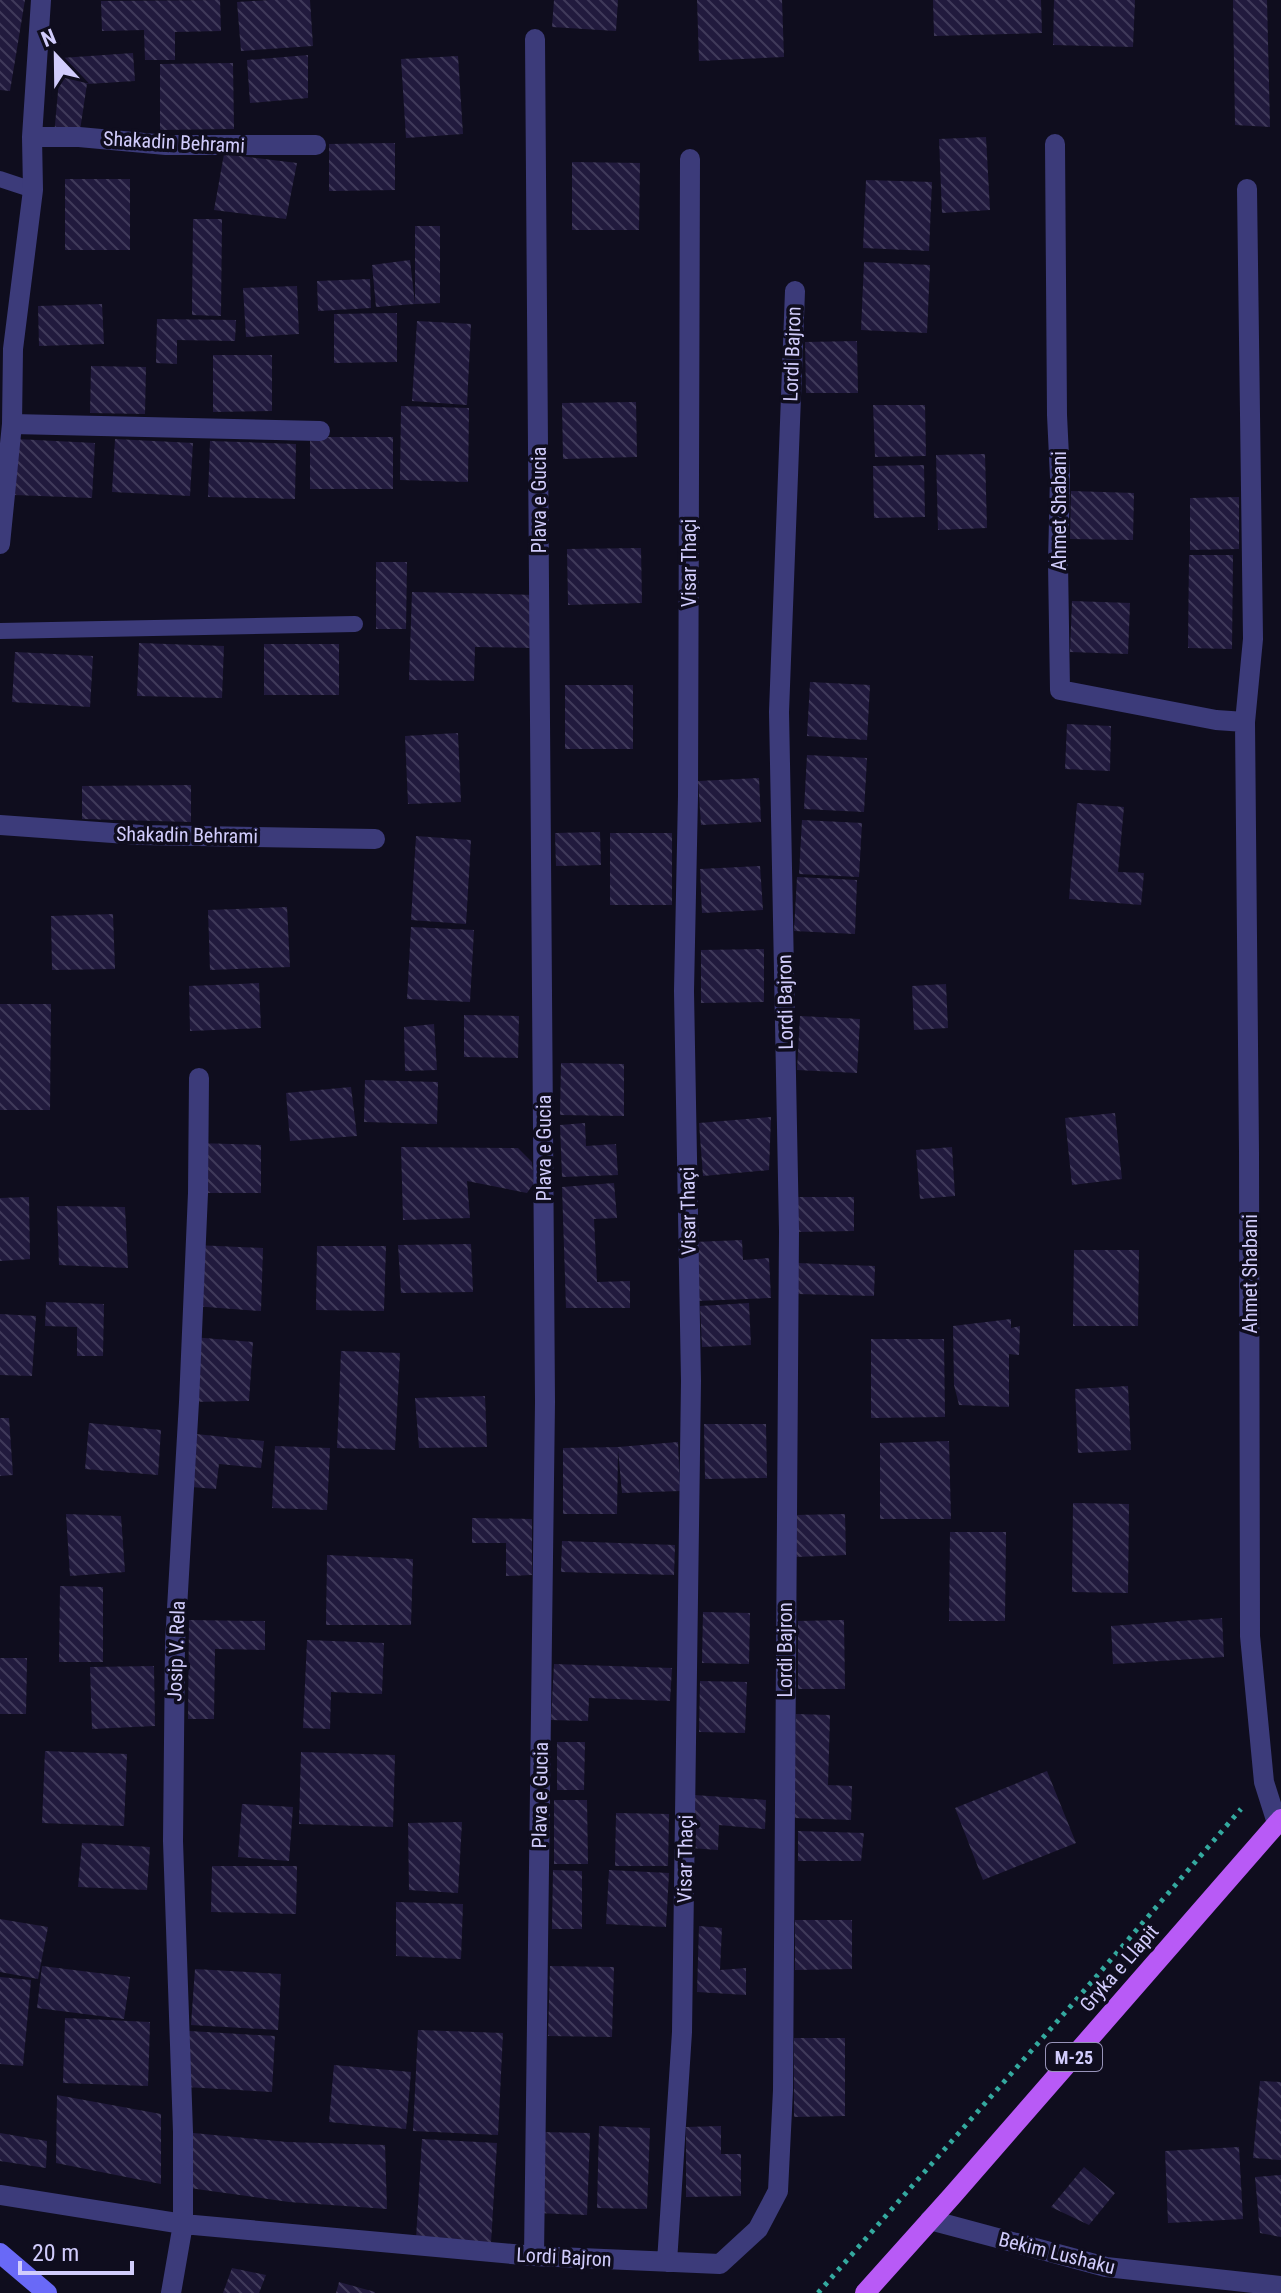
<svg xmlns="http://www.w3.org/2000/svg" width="1281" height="2293" viewBox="0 0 1281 2293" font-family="'Roboto Condensed',sans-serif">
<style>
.building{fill:url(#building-back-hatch)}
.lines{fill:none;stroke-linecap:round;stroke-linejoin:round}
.path{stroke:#34a99f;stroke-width:5;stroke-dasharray:4 6;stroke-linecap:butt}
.service{stroke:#3c3b7a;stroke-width:16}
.minor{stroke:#3c3b7a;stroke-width:20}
.tertiary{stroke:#3c3b7a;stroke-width:20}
.secondary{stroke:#6969f7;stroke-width:20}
.primary{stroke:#b85af6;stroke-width:20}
.labels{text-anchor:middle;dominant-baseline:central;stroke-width:7;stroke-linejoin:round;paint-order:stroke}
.shield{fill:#0f0d1e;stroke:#9793b9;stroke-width:2}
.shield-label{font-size:18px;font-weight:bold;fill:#d1ccfc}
.street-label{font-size:20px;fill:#d1ccfc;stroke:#0f0d1e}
</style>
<defs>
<pattern id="building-back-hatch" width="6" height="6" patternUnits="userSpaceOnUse" patternTransform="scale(2)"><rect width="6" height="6" fill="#211a3d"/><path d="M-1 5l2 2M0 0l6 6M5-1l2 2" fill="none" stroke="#403a5a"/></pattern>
</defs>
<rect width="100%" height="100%" fill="#0f0d1e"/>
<path class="building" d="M0 0H25L10 91 0 90Z
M220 0 221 31 175 32V60H145L144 30 102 31 101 1Z
M270 0H310L313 46 241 51 237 2Z
M554 0H618L616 31 552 27Z
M697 0H782L784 57 699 61Z
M933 0H1041L1042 33 934 36Z
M1054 0H1135L1133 47 1053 45Z
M1233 0H1267L1270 127 1235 125Z
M133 53 135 81 87 84 79 137 54 136 61 58Z
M308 55V98L250 103 247 60Z
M458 56 463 134 406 138 401 59Z
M233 63 234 129 160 130V64Z
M986 137 990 210 942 213 939 139Z
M395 143V190L329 191V144Z
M224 154 297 163 286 219 214 210Z
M572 162 640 163 639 230H572Z
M65 179H130V250H65Z
M866 180 932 182 929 251 863 248Z
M193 219H222L221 316 192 315Z
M415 226H440V303L415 304Z
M410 260 415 304 376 307 372 265Z
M864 262 930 265 927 333 861 330Z
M370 279 371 308 318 311 317 281Z
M297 286 299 334 246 337 243 288Z
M102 304 104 344 39 346 38 306Z
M397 313V362L334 363V314Z
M157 319 236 320 235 341 177 340V364L156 363Z
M417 321 471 324 467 405 412 401Z
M857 341 858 393H806L805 342Z
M213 355H272V411L213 412Z
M91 366 146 367 145 414 90 413Z
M636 402 637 457 563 459 562 403Z
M873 405H925L926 456 875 457Z
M401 406 469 408 468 482 400 480Z
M310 437H393V489H310Z
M16 439 95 443 92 498 14 495Z
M115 439 193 443 190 496 112 492Z
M210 441 296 444 295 499 208 497Z
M985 454 987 528 938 530 936 455Z
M924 465 925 517 874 518 873 466Z
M1071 491 1134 493 1133 540 1070 539Z
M1239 497V549L1190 550V498Z
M641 548 642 603 568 605 567 549Z
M1189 555H1233L1232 649 1188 648Z
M376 562H407L406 629H376Z
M412 592 536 595 534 648 475 647 474 681 409 680Z
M1072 601 1130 603 1128 654 1070 652Z
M139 643 224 646 222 698 137 696Z
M264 644H339V695H264Z
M15 652 93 656 90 707 12 702Z
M810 682 870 685 867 740 807 736Z
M565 685H633V749H565Z
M1067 724 1111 726 1110 771 1065 769Z
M458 733 461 802 408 804 405 736Z
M807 755 867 758 864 812 804 809Z
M759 778 761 822 701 825 698 781Z
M191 785V822L82 819V786Z
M1077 803 1124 807 1118 872 1144 873 1141 905 1069 899Z
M802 820 862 823 859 877 799 874Z
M600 832 601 865 556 866 555 833Z
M610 833H672V905H610Z
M416 836 471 840 466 924 411 920Z
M760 866 763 910 702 913 700 869Z
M797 877 857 880 855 934 794 931Z
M287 907 290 967 210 970 208 910Z
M113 914 115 969 52 970 51 916Z
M411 927 474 930 470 1002 407 999Z
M764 949V1002L701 1003V950Z
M259 983 261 1028 190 1031 189 986Z
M946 984 948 1028 914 1030 912 986Z
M0 1004H51L50 1110H0Z
M464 1015 519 1016 518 1058 464 1057Z
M800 1016 860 1019 857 1073 797 1070Z
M434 1024 437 1070 405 1071 404 1027Z
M561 1063 624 1064V1116L560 1115Z
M365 1080 438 1082 437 1124 364 1122Z
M351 1087 357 1136 290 1141 286 1093Z
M1115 1113 1122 1179 1072 1185 1065 1118Z
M771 1117 769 1170 703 1176 699 1123Z
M585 1123 586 1146 616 1144 618 1175 562 1177 560 1125Z
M198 1143 261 1145V1193H198Z
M401 1147 518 1148 532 1162 534 1183 527 1193 467 1181 470 1218 403 1220Z
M952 1147 955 1196 920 1199 916 1150Z
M614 1183 617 1218 594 1219 597 1282 630 1281V1308H566L562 1187Z
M29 1197 30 1259 0 1261V1198Z
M796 1197H854V1231L796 1232Z
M57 1206 125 1207 128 1268 59 1265Z
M742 1240 743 1260 769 1258 771 1298 697 1301 694 1242Z
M471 1244 473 1292 401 1293 398 1245Z
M195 1245 263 1248 261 1311 193 1306Z
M317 1246H386L384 1311 316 1310Z
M1074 1250H1139L1138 1326H1073Z
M797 1263 875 1266 874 1296 797 1294Z
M46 1302 104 1304 103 1356H77V1327L45 1326Z
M749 1303 751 1345 702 1347 700 1306Z
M0 1314 36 1316 32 1376 0 1375Z
M1011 1319V1328L1020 1326 1019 1355 1009 1354V1407L959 1405 954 1385 953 1326Z
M192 1337 253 1342 249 1401 189 1402Z
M871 1339H944L945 1417 871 1418Z
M341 1351 400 1353 395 1450 337 1448Z
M1128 1386 1131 1450 1078 1453 1075 1389Z
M485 1396 487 1447 419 1448 415 1398Z
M0 1418H9L13 1475 0 1476Z
M89 1423 161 1430 158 1475 85 1469Z
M704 1424H766L767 1478 705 1479Z
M196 1434 264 1441 261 1468 219 1464 216 1489 191 1487Z
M949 1441 951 1519H880V1443Z
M678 1442 680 1491 622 1493 618 1450 617 1514H563V1448L618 1447Z
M275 1446 330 1448 327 1510 272 1508Z
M1073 1503 1129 1504 1128 1593 1072 1592Z
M66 1514 121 1516 125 1572 70 1576Z
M845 1514 846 1555 796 1557 795 1515Z
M472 1518 532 1519V1575L506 1576V1543H472Z
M950 1532H1006L1005 1621H949Z
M562 1541 675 1545 674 1575 561 1572Z
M327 1555 413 1559 411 1625H326Z
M60 1586 103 1587V1662H59Z
M703 1612 750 1613 749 1664 702 1663Z
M1222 1618 1224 1657 1113 1664 1111 1626Z
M189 1620 265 1621V1650L215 1649 214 1719H188Z
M844 1620 845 1689H798V1621Z
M307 1640 384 1643 382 1694 331 1692 330 1729 303 1728Z
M0 1658H27L26 1714H0Z
M554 1664 672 1668 670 1701 589 1698 588 1721 551 1720Z
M154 1666 155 1726 92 1729 90 1667Z
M700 1681 747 1682 745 1733 699 1732Z
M796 1714 830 1715 828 1785 852 1786 851 1820 793 1818Z
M557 1742H585L584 1790H557Z
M45 1751 127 1754 124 1826 42 1823Z
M301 1752 395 1755 393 1827 299 1824Z
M1047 1771 1076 1843 983 1880 955 1808Z
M694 1795 766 1800 765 1829 719 1825 718 1850 691 1848Z
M554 1800H587L588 1864H554Z
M242 1804 293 1807 289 1861 238 1857Z
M616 1813 669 1814 668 1866H615Z
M462 1822 458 1893 409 1890 408 1823Z
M798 1831 864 1833 861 1861H798Z
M82 1843 150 1847 147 1890 78 1887Z
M212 1866H297L296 1914 211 1912Z
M553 1870 582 1871V1929H552Z
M609 1870 669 1873 666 1927 606 1924Z
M396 1902 463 1904 461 1959 396 1956Z
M0 1919 48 1927 38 1979 0 1972Z
M795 1920H852V1969L795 1970Z
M699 1926 722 1928 720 1970 746 1968V1995L697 1992Z
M42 1966 130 1977 124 2019 37 2008Z
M550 1966 614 1967 612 2037 548 2036Z
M195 1969 281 1974 278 2030 191 2025Z
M0 1977 31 1980 23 2066 0 2064Z
M65 2018 150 2022 148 2086 63 2083Z
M418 2030 503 2033 498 2135 413 2131Z
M189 2031 275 2036 272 2092 185 2087Z
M794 2038H845V2116L794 2117Z
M334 2065 411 2072 406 2129 329 2122Z
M1260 2081 1281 2082V2160L1253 2158Z
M57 2095 161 2114V2184L56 2163Z
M599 2126 650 2128 647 2209 597 2208Z
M721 2126V2154H741V2196L686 2197V2127Z
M183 2132 287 2142 385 2145 387 2209 289 2202 182 2187Z
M539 2132 590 2133 587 2215 536 2213Z
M0 2133 47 2141 46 2168 0 2161Z
M422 2139 497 2143 491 2243 416 2239Z
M1239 2147 1243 2219 1168 2223 1165 2151Z
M1084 2167 1115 2193 1089 2225 1051 2207Z
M1281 2175V2237L1260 2233 1255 2177Z
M232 2268 266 2275 259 2293H223Z
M339 2282 375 2292V2293H336Z"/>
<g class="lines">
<path class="path" d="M818 2293 1076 2000 1241 1809"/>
<path class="service" d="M0 179 33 190
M0 631 355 624"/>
<path class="minor" d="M32 137H79L166 145H316
M1055 144 1057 415 1060 477 1058 563 1060 690 1216 720 1245 722
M1247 189 1253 639 1245 722 1249 1152 1250 1636 1264 1782 1277 1823
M12 424 320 431
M0 544 12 424 13 349 33 190 32 137 41 0
M0 825 141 835 375 839
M0 2195 183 2224 534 2256 720 2264 758 2229 778 2191 783 2090 789 1231 779 712 795 291
M534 2256 545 1402 535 39
M667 2262 682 2032 691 1381 684 991 688 796 690 159
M171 2293 183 2224V2132L173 1841 175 1643 189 1402 198 1193 199 1078"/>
<path class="tertiary" d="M930 2220 1106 2267 1281 2286"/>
<path class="secondary" d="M0 2253 47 2293"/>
<path class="primary" d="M865 2293 952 2196 1281 1819"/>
</g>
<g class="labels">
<rect class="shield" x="1046" y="2043" width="56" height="28" rx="6"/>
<g class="shield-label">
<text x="1074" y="2057">M-25</text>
</g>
<g class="street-label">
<text transform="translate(174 142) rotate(3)">Shakadin Behrami</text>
<text transform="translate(792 354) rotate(-88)">Lordi Bajron</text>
<text transform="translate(539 500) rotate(-90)">Plava e Gucia</text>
<text transform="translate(1059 511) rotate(-90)">Ahmet Shabani</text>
<text transform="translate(689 563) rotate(-90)">Visar Thaçi</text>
<text transform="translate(187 835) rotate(1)">Shakadin Behrami</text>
<text transform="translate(785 1002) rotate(-91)">Lordi Bajron</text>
<text transform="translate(544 1148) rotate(-90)">Plava e Gucia</text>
<text transform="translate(688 1211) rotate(-91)">Visar Thaçi</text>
<text transform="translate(1250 1274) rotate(-90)">Ahmet Shabani</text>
<text transform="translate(785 1650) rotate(-90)">Lordi Bajron</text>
<text transform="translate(176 1651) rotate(-88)">Josip V. Rela</text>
<text transform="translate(540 1795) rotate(-89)">Plava e Gucia</text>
<text transform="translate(685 1859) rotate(-89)">Visar Thaçi</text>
<text transform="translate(1119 1968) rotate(-49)">Gryka e Llapit</text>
<text transform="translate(1057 2253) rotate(14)">Bekim Lushaku</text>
<text transform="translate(564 2257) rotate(3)">Lordi Bajron</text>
</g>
</g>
<g transform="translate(56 56) rotate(338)" stroke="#0f0d1e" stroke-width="6" paint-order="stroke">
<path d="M0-6L14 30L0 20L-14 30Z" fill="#d1ccfc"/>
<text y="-12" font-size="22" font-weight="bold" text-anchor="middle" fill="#d1ccfc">N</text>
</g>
<path d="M20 2261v12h112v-12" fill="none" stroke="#d1ccfc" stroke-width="4"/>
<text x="32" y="2261" font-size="24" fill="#d1ccfc" stroke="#0f0d1e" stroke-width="6" paint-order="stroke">20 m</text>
</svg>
